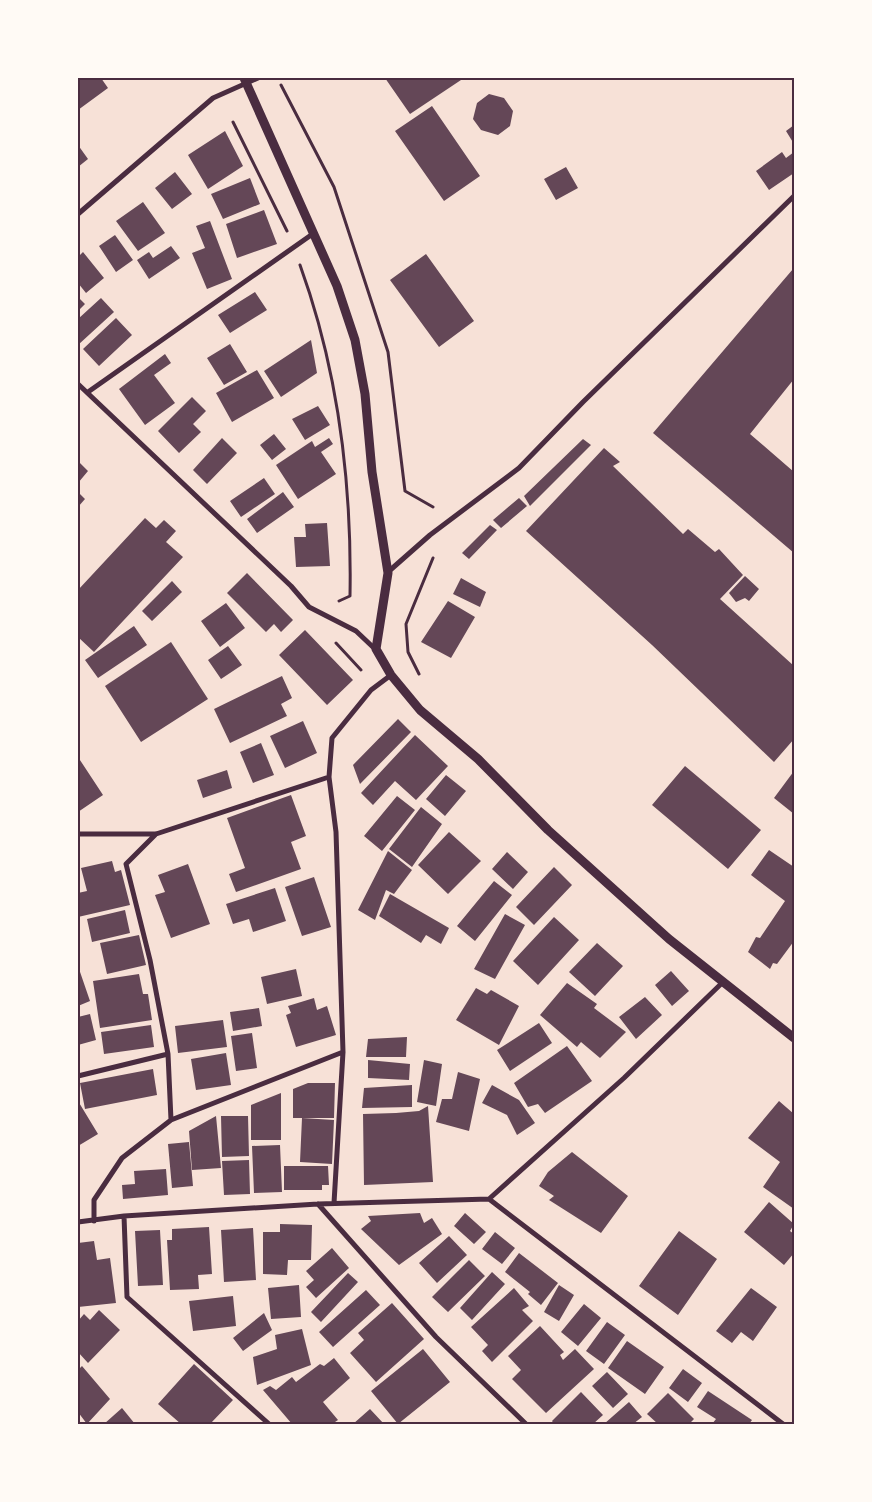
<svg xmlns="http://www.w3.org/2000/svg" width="872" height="1502" viewBox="0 0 872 1502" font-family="'Libre Baskerville',serif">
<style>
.building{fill:#644757}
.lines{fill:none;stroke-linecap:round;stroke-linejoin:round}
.path{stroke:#4a2c40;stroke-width:3}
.minor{stroke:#4a2c40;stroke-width:5}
.tertiary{stroke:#4a2c40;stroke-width:9}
.neatline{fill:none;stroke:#4a2c40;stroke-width:2}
</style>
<rect width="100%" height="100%" fill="#f7e1d7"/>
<path class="building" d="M78 78H101L108 88 78 110Z
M385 78H464L410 114Z
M489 94 504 98 513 111 510 126 498 135 481 130 473 119 477 103Z
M432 106 480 176 444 201 395 131Z
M794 125V144L786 131Z
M225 131 243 166 208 189 188 155Z
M78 145 88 159 78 167Z
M782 152 786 158 794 152V173L769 190 756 171Z
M566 167 578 188 556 200 544 179Z
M175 172 192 194 172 209 155 188Z
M250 178 260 204 223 219 211 194Z
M143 202 165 233 138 251 116 221Z
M264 210 277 244 237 258 226 224Z
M210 221 232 279 207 289 192 253 205 248 196 226Z
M115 235 133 260 116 272 99 246Z
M171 246 180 258 149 279 137 260 149 252 153 258Z
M83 252 104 278 86 293 78 283V257Z
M426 254 474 321 439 347 390 280Z
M793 269 794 379 750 434 794 472V553L653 433Z
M255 292 267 310 230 333 218 315Z
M78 297 85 304 78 311Z
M101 298 114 312 78 345V319Z
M116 318 132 335 99 366 83 349Z
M311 340 317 373 281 397 264 371Z
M230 344 247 372 224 385 207 358Z
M165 354 171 363 154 375 175 403 145 425 119 389Z
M257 370 274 398 232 422 216 393Z
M192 397 206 411 193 424 201 432 179 453 158 431Z
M318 406 330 425 305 440 292 419Z
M274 434 286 449 272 460 260 445Z
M222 438 237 453 207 484 193 470Z
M329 438 333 444 321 452 336 474 298 499 276 465 312 441 315 447Z
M583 439 591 445 530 506 524 496Z
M604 448 620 462 613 466 683 534 688 529 715 552 719 549 743 575 720 599 794 666V739L774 762 652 645 526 531Z
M78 461 88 471 78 483Z
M264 478 275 494 241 517 230 501Z
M78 492 85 499 78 507Z
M283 492 294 507 257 533 247 519Z
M519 498 527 506 501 528 493 520Z
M145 518 156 528 164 520 176 531 166 542 183 557 94 652 78 637V590Z
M327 523 330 566 296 567 294 537H306L305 524Z
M490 525 497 530 469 559 462 553Z
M247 573 293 620 281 632 274 624 266 632 227 593Z
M745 576 759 589 749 601 745 598 736 602 729 593Z
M461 578 486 592 480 607 453 594Z
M172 581 182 592 152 621 142 611Z
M448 601 475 617 451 658 421 642Z
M226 603 245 628 220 647 201 621Z
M134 626 147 645 98 678 85 660Z
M305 630 353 680 327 705 279 655Z
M171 642 208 699 141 742 105 686Z
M228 646 242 665 221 679 208 660Z
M282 676 292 698 281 704 287 716 230 743 214 709Z
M398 719 411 732 360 784 353 765Z
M303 721 317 753 285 768 270 736Z
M415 735 448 766 416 800 395 781 373 805 361 793Z
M261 743 274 775 253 783 240 752Z
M78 757 103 795 78 812Z
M685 766 761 830 728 869 652 805Z
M227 770 232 788 203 798 197 780Z
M794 771V814L774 798Z
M446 775 466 791 445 816 426 799Z
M291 795 306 836 291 842 301 869 236 892 229 874 245 868 227 818Z
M397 796 415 810 382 851 364 836Z
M421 807 442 824 412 867 389 849Z
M449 832 481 861 448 894 418 865Z
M769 850 794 867V941L777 964 773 963 770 969 748 952 756 937 760 938 785 901 751 875Z
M388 851 412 870 394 894 386 890 375 920 358 910Z
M507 852 528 872 513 889 492 869Z
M112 861 115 872 121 870 130 905 78 917V893L87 891 81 868Z
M188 864 210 924 171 938 155 895 165 892 158 875Z
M554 867 572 885 534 925 516 907Z
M314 877 331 927 302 936 285 887Z
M494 881 512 895 475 941 457 926Z
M275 888 286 921 253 932 249 919 233 924 226 904Z
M390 894 449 928 441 944 426 935 421 943 379 916Z
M125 910 130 933 92 942 87 919Z
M505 914 525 925 495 979 474 969Z
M554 917 579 940 538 985 513 961Z
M139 935 146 965 107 974 100 943Z
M597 943 623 966 595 996 569 972Z
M78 966 90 1001 78 1006Z
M296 969 302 996 267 1004 261 977Z
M671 971 689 991 672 1006 655 985Z
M139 974 143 994H148L152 1020 100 1028 93 981Z
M567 983 597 1004 594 1008 626 1032 600 1058 581 1042 577 1047 540 1015Z
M476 988 487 994 491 990 519 1006 499 1045 456 1020Z
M645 997 662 1015 636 1039 619 1017Z
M314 998 317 1010 327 1006 336 1035 296 1047 286 1015 291 1013 288 1006Z
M259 1008 262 1026 233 1031 230 1012Z
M90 1014 96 1040 78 1045V1017Z
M223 1020 227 1047 178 1053 175 1026Z
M539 1023 552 1043 510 1071 497 1050Z
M151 1025 154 1047 104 1054 101 1032Z
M252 1033 257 1068 236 1071 231 1036Z
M407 1037 406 1057H366L368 1039Z
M567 1046 592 1081 545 1113 538 1104 528 1107 514 1083Z
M226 1053 231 1085 196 1090 191 1059Z
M368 1060 410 1064 409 1080 368 1078Z
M424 1060 442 1064 436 1106 417 1102Z
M153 1069 157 1095 85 1109 80 1083Z
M458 1072 480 1079 469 1131 436 1122 442 1099H452Z
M308 1083H335L334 1118H293V1089Z
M412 1085V1107L362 1108 364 1088Z
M492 1085 519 1100 535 1123 517 1135 507 1115 482 1103Z
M281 1093V1140H251V1105Z
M78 1101 98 1134 78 1146Z
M779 1101 794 1114V1209L763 1187 780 1162 748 1138Z
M428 1106 433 1182 364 1185 363 1114 396 1113 419 1111Z
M216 1116 221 1168 192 1170 189 1131Z
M221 1116H248L249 1156 222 1157Z
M302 1118 334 1120 332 1164 300 1162Z
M189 1142 193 1186 172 1188 168 1144Z
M280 1145 282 1192 254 1193 252 1146Z
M572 1152 628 1196 601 1233 549 1200 554 1196 539 1186 548 1172Z
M249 1160 250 1194 224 1195 222 1161Z
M284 1166H328L329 1185H322V1190H284Z
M166 1169 168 1195 123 1199 122 1185 135 1184 134 1171Z
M769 1202 794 1224 790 1231 794 1234V1253L784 1265 744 1232Z
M420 1213 424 1223 432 1218 442 1234 399 1265 361 1229 371 1221 368 1216Z
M465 1213 486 1232 474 1244 454 1226Z
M280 1224 312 1225 311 1260H288L287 1275 263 1274V1232H280Z
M209 1227 212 1274 198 1275 199 1289 170 1290 167 1240H172V1229Z
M253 1228 256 1280 224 1282 221 1230Z
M160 1230 163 1285 138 1286 135 1231Z
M679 1231 717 1259 678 1315 639 1286Z
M495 1232 515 1248 502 1264 482 1249Z
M449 1236 467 1255 437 1283 419 1263Z
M94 1241 97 1260 110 1258 116 1303 78 1307V1243Z
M332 1248 349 1268 316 1298 306 1287 314 1280 306 1271Z
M519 1253 558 1283 541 1305 528 1294 530 1292 505 1272Z
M469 1260 485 1276 448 1312 432 1297Z
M492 1272 505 1284 472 1320 460 1308Z
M348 1273 358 1282 321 1322 311 1312Z
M299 1285 301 1317 271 1319 268 1288Z
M559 1285 574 1295 559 1321 544 1312Z
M514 1288 529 1306 522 1310 533 1321 492 1362 482 1351 488 1345 471 1327Z
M751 1288 777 1307 753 1341 741 1332 732 1343 716 1331Z
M366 1290 380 1305 333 1347 319 1332Z
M233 1296 236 1326 193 1331 189 1301Z
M392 1303 424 1339 376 1382 350 1353 364 1340 358 1333Z
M584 1304 601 1318 578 1346 561 1332Z
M99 1310 120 1330 88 1363 78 1352V1321L84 1314 90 1320Z
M264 1313 272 1330 243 1351 233 1338Z
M607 1322 625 1335 604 1364 586 1351Z
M540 1326 564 1352 560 1355 563 1360 575 1349 594 1369 546 1413 512 1379 521 1370 508 1356Z
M302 1329 311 1365 257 1385 253 1357 277 1349 275 1335Z
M627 1341 664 1367 645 1394 608 1368Z
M423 1349 450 1382 398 1424 371 1391Z
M334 1358 350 1378 323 1402 338 1420 332 1424H292L263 1390 270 1386 276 1390 292 1377 296 1382 320 1364 324 1366Z
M194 1364 233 1400 210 1424H181L158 1404Z
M82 1366 110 1399 87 1424 78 1412V1370Z
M683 1369 702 1383 688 1402 669 1388Z
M607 1372 628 1394 613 1408 592 1386Z
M708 1391 752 1420 749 1424H712L716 1419 697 1407Z
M581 1392 603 1415 593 1424H554L552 1421Z
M668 1393 694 1419 689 1424H658L647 1414Z
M629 1402 642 1417 633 1424H604Z
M122 1408 135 1424H104Z
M370 1409 384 1424H353Z"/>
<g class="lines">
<path class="path" d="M281 85 334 187 388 352 405 491 433 507
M233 122 287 231
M300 265C338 370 352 485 350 596L339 601
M336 643 361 670
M419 674 408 652 406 624 433 558"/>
<path class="minor" d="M78 214 213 98 258 78
M78 384 291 586 309 607 356 631 375 649
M88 392 314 233
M388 572 430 535 519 468 583 402 794 196
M78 834H156L329 777
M156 834 126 864 150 960 168 1054 171 1120
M78 1076 168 1054
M489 1199 624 1078 723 982
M334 1203 343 1052 336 832 329 777 332 738 371 690 391 675
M318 1204 436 1337 526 1424
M124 1216 127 1297 269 1424
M94 1221V1200L122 1158 171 1120 343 1052
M78 1222 124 1216 318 1204 489 1199 783 1424"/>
<path class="tertiary" d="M244 78 337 286 355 340 365 394 372 472 388 573 376 649 391 675 420 710 478 759 548 830 669 939 794 1038"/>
</g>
<rect width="872" height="1502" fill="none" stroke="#fffaf5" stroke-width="158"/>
<rect x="79" y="79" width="714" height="1344" class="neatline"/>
</svg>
